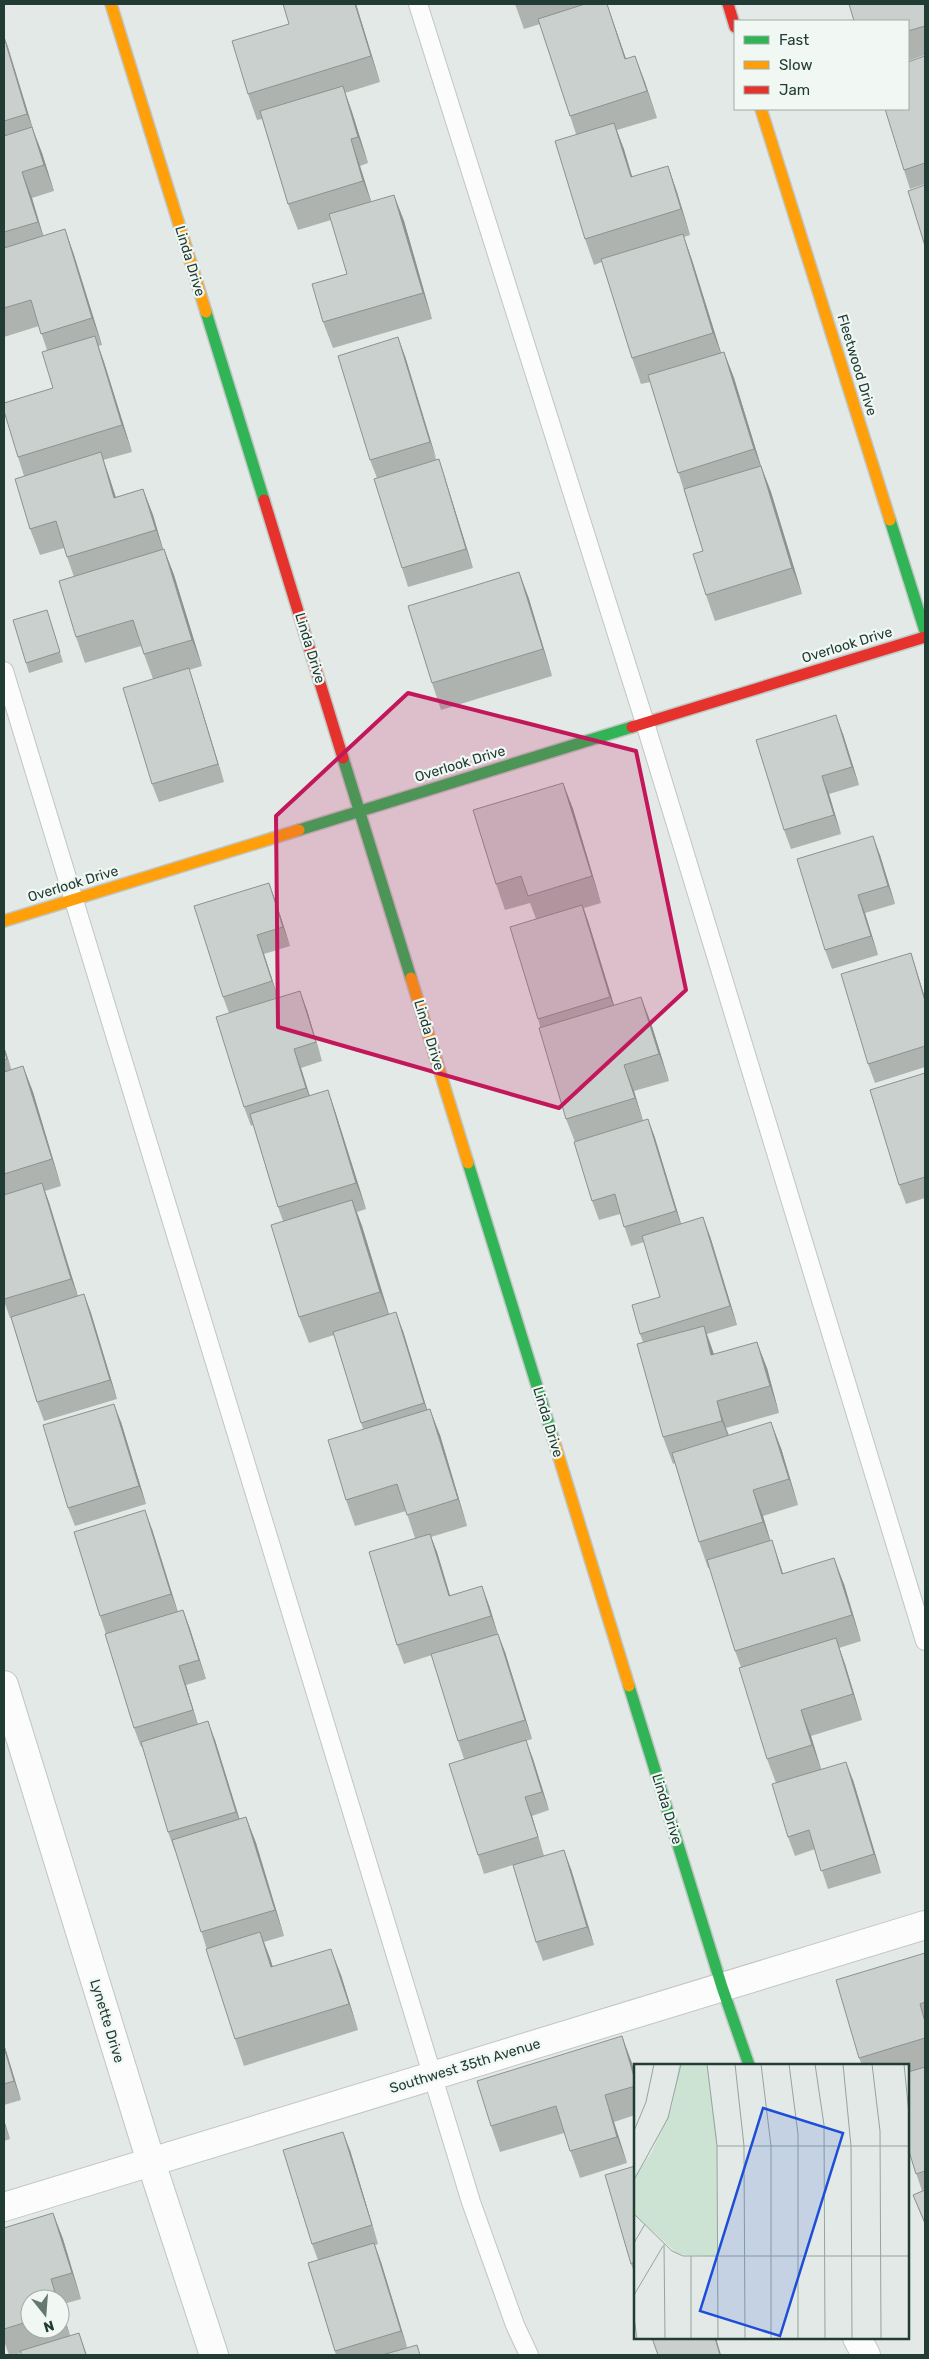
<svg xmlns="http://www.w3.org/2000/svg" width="929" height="2359" viewBox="0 0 929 2359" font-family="Rubik,sans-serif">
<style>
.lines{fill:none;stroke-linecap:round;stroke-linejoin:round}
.lane-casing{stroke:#c0c6c3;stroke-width:20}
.street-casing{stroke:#c0c6c3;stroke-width:30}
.fast-casing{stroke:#bfc6c3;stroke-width:14}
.slow-casing{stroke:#bfc6c3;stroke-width:14}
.jam-casing{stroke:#bfc6c3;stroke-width:14}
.lane{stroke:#fbfcfb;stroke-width:18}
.street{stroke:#fbfcfb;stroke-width:28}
.fast{stroke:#30b455;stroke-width:11}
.slow{stroke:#ff9f0a;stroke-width:11}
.jam{stroke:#e5322d;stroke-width:11}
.wall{fill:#aeb3b0;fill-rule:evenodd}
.shaded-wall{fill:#8d9290}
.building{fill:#cad0cd;stroke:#8d9290}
.marked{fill:#c2185b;fill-opacity:0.2;stroke:#c2185b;stroke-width:4;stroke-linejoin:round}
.labels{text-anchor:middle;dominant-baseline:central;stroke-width:4.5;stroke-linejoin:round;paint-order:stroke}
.street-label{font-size:14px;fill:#213c34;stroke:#f1f8f4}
.inset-road{fill:none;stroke:#95a49f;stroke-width:1}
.view{fill:#1d4ed8;fill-opacity:0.15;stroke:#1d4ed8;stroke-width:2.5}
.inset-edge{fill:none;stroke:#213c34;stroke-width:2.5}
</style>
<rect width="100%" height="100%" fill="#e3e9e6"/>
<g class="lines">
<defs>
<path id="lane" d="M418 4 645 723 925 1641
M4 671 471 2202 515 2325 529 2355"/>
<path id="street" d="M4 1685 151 2162 214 2355
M4 2207 925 1925
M857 2338 866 2355"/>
<path id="fast" d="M206 312 264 500
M890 520 925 631
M343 758 411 978
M299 830 632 727
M468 1163 553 1438
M629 1686 722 1987 749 2065"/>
<path id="slow" d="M111 4 206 312
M761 109 890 520
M4 921 299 830
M411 978 468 1163
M553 1438 629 1686"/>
<path id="jam" d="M728 4 735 27
M264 500 343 758
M632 727 925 637"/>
</defs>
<use href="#lane" class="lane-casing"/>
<use href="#street" class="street-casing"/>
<use href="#fast" class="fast-casing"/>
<use href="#slow" class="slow-casing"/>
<use href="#jam" class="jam-casing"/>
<use href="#lane" class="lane"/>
<use href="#street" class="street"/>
<use href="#fast" class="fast"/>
<use href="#slow" class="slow"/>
<use href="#jam" class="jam"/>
</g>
<path class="wall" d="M283 4H356L380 82 345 93 352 112 368 163 360 166 371 202 394 195 404 221 432 319 333 348 323 322 347 274 331 220 298 230 288 204 262 119 257 120 248 94 289 24Z
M515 4H608H607L626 59 635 56 657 118 617 130 632 177 668 166 677 192 690 235 684 237 692 260 721 353 724 352 734 378 761 466 771 492 802 594 715 621 706 595 703 551 650 382 641 384 632 358 602 262 594 265 585 239 576 134 540 24 524 29Z
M925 4V55L908 61V21Z
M4 36 32 127 42 153 54 191 32 198 43 236 65 229 74 255 102 345 98 346 104 362 132 452 103 460 116 497 143 489 153 515 163 549H164L174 575 202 666 189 670 195 687 224 782 159 802 152 784 153 679 141 646 85 663 76 637 74 577 64 548 40 555 30 529 24 476 18 457 53 388 47 350 39 326 4 337Z
M925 56V184L910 189 904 170Z
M405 356 436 460 439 459 445 478 473 568 408 587 402 568 377 478 370 460Z
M519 572 529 599 552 676 441 710 432 683Z
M47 610 63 662 29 673 26 663Z
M843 734 859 785 829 794 841 834 791 849 784 830Z
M563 783 573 809 601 903 584 908 589 924 614 1005 651 1023 669 1081 634 1091 643 1121 648 1119 655 1138 681 1224 710 1236 737 1325 707 1334 714 1354 767 1368 779 1413 726 1428 729 1435 781 1448 798 1505 763 1516 770 1541 783 1574 844 1584 861 1641 839 1648 845 1664 862 1720 811 1736 821 1769 853 1780 881 1873 828 1889 815 1849 795 1856 788 1837 776 1783 767 1759 741 1667 735 1651 710 1568H708L699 1542 675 1463 673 1464 663 1437 643 1342 640 1334 660 1297 644 1242 631 1246 620 1214 599 1220 592 1201 575 1142 566 1119 538 1019 536 919 530 903 505 910 496 884Z
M880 855 895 904 865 913 878 955 832 969 825 950Z
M269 883 276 902 290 946 264 954 278 998 307 1010 322 1061 301 1068 310 1096 328 1090 337 1117 366 1209 357 1212 362 1226 389 1314 403 1331 427 1410 440 1435 467 1526 431 1537 437 1552 450 1596 489 1605 498 1634 505 1652 532 1739 526 1741 533 1759 549 1810 532 1816 544 1856 571 1869 594 1945 543 1961 536 1942 513 1865 484 1874 478 1855 464 1759 458 1741 432 1655 404 1664 397 1645 415 1538 406 1511 355 1526 346 1500 363 1429 334 1335 309 1343 299 1317 283 1221 278 1207 253 1125 251 1126 244 1107 229 1013 223 997Z
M911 953 925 998V1067L875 1083 868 1064Z
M4 1046 11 1070 23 1066 33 1092 61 1186 45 1191 78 1296 84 1294 91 1313 117 1399 44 1421 37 1402 11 1318H10L4 1301Z
M925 1073V1198L906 1204 899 1185Z
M121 1422 146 1504 75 1526 68 1508Z
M152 1529 178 1612 183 1610 190 1629 206 1679 186 1685 198 1724 215 1740 239 1819 246 1817 256 1843 284 1936 264 1942 273 1967 341 1975 358 2030 244 2066 235 2039 176 1851H175L168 1832 142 1746 141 1747 134 1728 106 1634 100 1616Z
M925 1953V2225L913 2195 922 2191 908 2148V2065H862L859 2058Z
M622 2036 635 2075V2115L614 2122 627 2163 580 2178 564 2133 500 2152 491 2126Z
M4 2044 21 2100 4 2105Z
M4 2120 10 2139 4 2141Z
M350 2150 378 2244 375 2245 381 2262 407 2348 421 2355H336L308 2263 318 2260 312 2244Z
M635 2166V2274L631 2264Z
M53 2213 63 2239 81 2299 60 2305 70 2336 79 2333 87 2355H22L21 2353 15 2355H9L4 2341V2228ZM30 2299H60V2329H30Z"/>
<path class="shaded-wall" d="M355 4H356L380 82 371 56Z
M607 4 614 24 635 85 625 59Z
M4 36 8 47 34 132 27 114Z
M635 56 645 82 657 118 647 91Z
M343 86 352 112 368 163 358 137Z
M614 123 624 149 640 203 631 177Z
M32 127 42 153 54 191 44 165Z
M351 139 360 166 373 207 363 181Z
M668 166 677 192 690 235 681 209Z
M22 172 32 198 47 248 38 222Z
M394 195 404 221 432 319 423 293Z
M65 229 74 255 102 345 92 318Z
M683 234 692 260 723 359 713 333Z
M95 336 104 362 132 452 122 425Z
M398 337 405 356 437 461 430 442Z
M724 352 734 378 764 476 754 449Z
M101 452 110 479 124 524 114 498Z
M439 459 445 478 473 568 466 549Z
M761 466 771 492 802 594 792 568Z
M143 489 153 515 165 556 156 530Z
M164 549 174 575 202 666 192 640Z
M519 572 529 599 552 676 543 649Z
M189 668 195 687 224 782 218 764Z
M836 715 843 734 859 785 852 767Z
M822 776 829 794 841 834 834 815Z
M563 783 573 809 601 903 592 876Z
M873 836 880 855 895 904 888 886Z
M269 883 276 902 290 946 283 927Z
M858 895 865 913 878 955 871 936Z
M582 905 589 924 617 1015 610 997Z
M257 935 264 954 279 1000 272 981Z
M911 953 917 972 925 998V1001Z
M300 991 307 1010 322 1061 316 1042Z
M641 997 651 1023 669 1081 659 1054Z
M4 1046 14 1078 4 1049Z
M294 1049 301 1068 313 1107 306 1088Z
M624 1065 634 1091 644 1124 635 1098Z
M23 1066 33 1092 61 1186 52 1159Z
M328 1090 337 1117 366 1209 356 1183Z
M648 1119 655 1138 683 1230 676 1211Z
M42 1183 49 1202 78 1297 71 1279Z
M352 1200 362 1226 390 1318 380 1292Z
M703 1217 710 1236 737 1325 730 1306Z
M84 1294 91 1313 117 1399 110 1380Z
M396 1312 403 1331 431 1422 424 1403Z
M704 1326 713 1352 721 1381 711 1355Z
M757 1342 767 1368 779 1413 770 1386Z
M717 1401 726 1428 732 1447 722 1421Z
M114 1404 121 1422 146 1504 139 1486Z
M430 1409 440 1435 467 1526 458 1499Z
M771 1422 781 1448 798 1505 789 1479Z
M753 1490 763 1516 773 1549 763 1522Z
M145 1510 152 1529 178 1613 171 1594Z
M430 1534 437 1552 456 1615 449 1596Z
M772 1540 781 1567 791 1600 782 1574Z
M834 1558 844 1584 861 1641 852 1615Z
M482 1586 489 1605 498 1635 491 1616Z
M183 1610 190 1629 206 1679 199 1660Z
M498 1634 505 1652 532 1739 525 1720Z
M836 1638 845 1664 862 1720 853 1694Z
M179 1666 186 1685 199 1729 193 1710Z
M801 1710 811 1736 822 1772 812 1745Z
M208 1721 215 1740 243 1830 236 1812Z
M526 1740 533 1759 549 1810 542 1792Z
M846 1762 853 1780 881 1873 874 1854Z
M525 1797 532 1816 544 1856 538 1837Z
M246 1817 256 1843 284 1936 275 1910Z
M564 1850 571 1869 594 1945 587 1927Z
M260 1932 270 1958 281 1994 271 1967Z
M331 1949 341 1975 358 2030 349 2004Z
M622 2036 632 2063 635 2075V2080Z
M4 2044 21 2100 14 2081 4 2047Z
M605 2095 614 2122 627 2163 617 2137Z
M4 2120 10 2139 4 2123Z
M343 2132 350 2150 378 2244 372 2225Z
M53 2213 63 2239 81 2299 72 2273Z
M374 2243 381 2262 408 2350 401 2331Z
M60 2304 71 2338 60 2309Z
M715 2338H716L721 2355H720Z"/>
<path class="building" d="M283 4H355L371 56 248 94 232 41 289 24Z
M585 4H607L625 59 635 56 647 91 570 116 538 19Z
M849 4H925V26L908 31V21H854Z
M4 37 27 114 4 121Z
M925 56V163L904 170 885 109H908V62Z
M343 86 358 137 351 139 363 181 288 204 260 111Z
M614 123 631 177 668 166 681 209 585 239 555 141Z
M32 127 44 165 22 172 38 222 4 232V136Z
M925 185V246L908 191Z
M394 195 423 293 323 322 312 284 347 274 329 214Z
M65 229 92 318 41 334 31 300 4 308V248Z
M683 234 713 333 632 358 601 259Z
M95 336 122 425 18 457 4 411V403L53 388 42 352Z
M398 337 430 442 370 460 338 356Z
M724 352 754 449 678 473 648 375Z
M101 452 114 498 143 489 156 530 67 557 56 521 30 529 15 479Z
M439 459 466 549 402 568 374 479Z
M761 466 792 568 706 595 693 554 703 551 684 489Z
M164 549 192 640 144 654 133 620 76 637 59 581Z
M519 572 543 649 432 683 408 606Z
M47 610 60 652 26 663 13 620Z
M189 668 218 764 152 784 123 688Z
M836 715 852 767 822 776 834 815 784 830 756 740Z
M563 783 592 876 528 896 521 876 496 884 473 810Z
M873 836 888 886 858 895 871 936 825 950 797 859Z
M269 883 283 927 257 935 272 981 223 997 194 906Z
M582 905 610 997 538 1019 510 927Z
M911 953 925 1001V1046L868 1064 841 974Z
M300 991 316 1042 294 1049 306 1088 244 1107 216 1017Z
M641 997 659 1054 624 1065 635 1098 566 1119 539 1028Z
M4 1049 7 1059 4 1060Z
M23 1066 52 1159 4 1174V1072Z
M925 1073V1177L899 1185 870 1090Z
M328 1090 356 1183 278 1207 250 1114Z
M648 1119 676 1211 624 1227 615 1194 592 1201 574 1142Z
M42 1183 71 1279 4 1299V1195Z
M352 1200 380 1292 299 1317 271 1225Z
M703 1217 730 1306 640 1334 632 1305 660 1297 642 1236Z
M84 1294 110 1380 37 1402 11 1317Z
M396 1312 424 1403 361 1423 333 1332Z
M704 1326 711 1355 757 1342 770 1386 717 1401 722 1421 663 1437 637 1344Z
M114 1404 139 1486 68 1508 43 1425Z
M430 1409 458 1499 407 1515 397 1484 346 1500 328 1440Z
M771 1422 789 1479 753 1490 763 1522 699 1542 672 1453Z
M145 1510 171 1594 100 1616 74 1532Z
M430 1534 449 1596 482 1586 491 1616 397 1645 369 1552Z
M772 1540 782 1574 834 1558 852 1615 735 1651 707 1560Z
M183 1610 199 1660 179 1666 193 1710 134 1728 105 1634Z
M498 1634 525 1720 458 1741 431 1654Z
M836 1638 853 1694 801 1710 812 1745 767 1759 739 1668Z
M208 1721 236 1812 168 1832 141 1742Z
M526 1740 542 1792 525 1797 538 1837 478 1855 449 1764Z
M846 1762 874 1854 821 1871 809 1830 788 1837 772 1784Z
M246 1817 275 1910 201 1932 172 1840Z
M564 1850 587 1927 536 1942 513 1865Z
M260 1932 271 1967 331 1949 349 2004 235 2039 206 1949Z
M925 1953V2002L920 2004 925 2022V2038L859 2058 836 1980Z
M622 2036 635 2080V2086L605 2095 617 2137 570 2151 556 2106 491 2126 477 2081Z
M4 2047 14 2081 4 2084Z
M925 2067V2171L916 2174 908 2148V2072Z
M343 2132 372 2225 312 2244 283 2150Z
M635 2166V2262L631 2264 605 2175Z
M925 2190V2223L913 2195Z
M53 2213 72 2273 51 2279 57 2299H30V2321L4 2329V2228Z
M374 2243 401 2331 335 2351 308 2263Z
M79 2333 86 2355H22L20 2351Z
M652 2338H715L720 2355H658Z
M417 2345 420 2355H382Z"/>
<path class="marked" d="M408 693 636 751 686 990 559 1108 278 1027 276 816Z"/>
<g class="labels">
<g class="street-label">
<text transform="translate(190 261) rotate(73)">Linda Drive</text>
<text transform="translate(857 365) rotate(73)">Fleetwood Drive</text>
<text transform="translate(847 645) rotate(-17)">Overlook Drive</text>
<text transform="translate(310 648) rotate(73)">Linda Drive</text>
<text transform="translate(460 764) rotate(-17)">Overlook Drive</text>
<text transform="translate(73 884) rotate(-17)">Overlook Drive</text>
<text transform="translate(429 1035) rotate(73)">Linda Drive</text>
<text transform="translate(548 1422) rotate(73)">Linda Drive</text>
<text transform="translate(667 1809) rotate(73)">Linda Drive</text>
<text transform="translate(107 2021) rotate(73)">Lynette Drive</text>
<text transform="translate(465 2066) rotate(-17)">Southwest 35th Avenue</text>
</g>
</g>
<g transform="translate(634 2064)">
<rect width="275" height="275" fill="#e3e9e6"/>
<path d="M45 0H73L83 73V193L44 190 0 150V112L18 88 38 42Z" fill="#cce2d2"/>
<path class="inset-road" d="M73 0 83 82 84 275M101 0 110 82 111 275M127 0 137 82V275M155 0 164 70V275M181 0 190 61 191 275M209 0 217 82 218 275M238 0 246 67 247 275M270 0 275 50M0 67 12 38 20 0M83 82H275M0 116 34 54 47 0M0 150 38 187 49 192H275M0 179 11 160M30 180 31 275M0 231 29 182M0 253 3 275M57 275V192"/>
<path class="view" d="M129 44 209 69 146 272 66 247Z"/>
<rect width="275" height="275" class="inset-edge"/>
</g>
<rect width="929" height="2359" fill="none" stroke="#213c34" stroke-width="10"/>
<rect x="734" y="20" width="175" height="90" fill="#f1f8f4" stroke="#9eada7"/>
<rect x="744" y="36" width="25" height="8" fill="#30b455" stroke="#9eada7"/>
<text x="779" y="45" font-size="15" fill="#213c34">Fast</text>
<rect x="744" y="61" width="25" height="8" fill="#ff9f0a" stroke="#9eada7"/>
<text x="779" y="70" font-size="15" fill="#213c34">Slow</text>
<rect x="744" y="86" width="25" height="8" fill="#e5322d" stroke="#9eada7"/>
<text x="779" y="95" font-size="15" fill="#213c34">Jam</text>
<g transform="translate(45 2314) rotate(163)"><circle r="24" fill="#f1f8f4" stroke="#9eada7"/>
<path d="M0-4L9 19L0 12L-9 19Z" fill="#657972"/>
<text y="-8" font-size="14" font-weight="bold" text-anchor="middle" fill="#213c34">N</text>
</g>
</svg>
